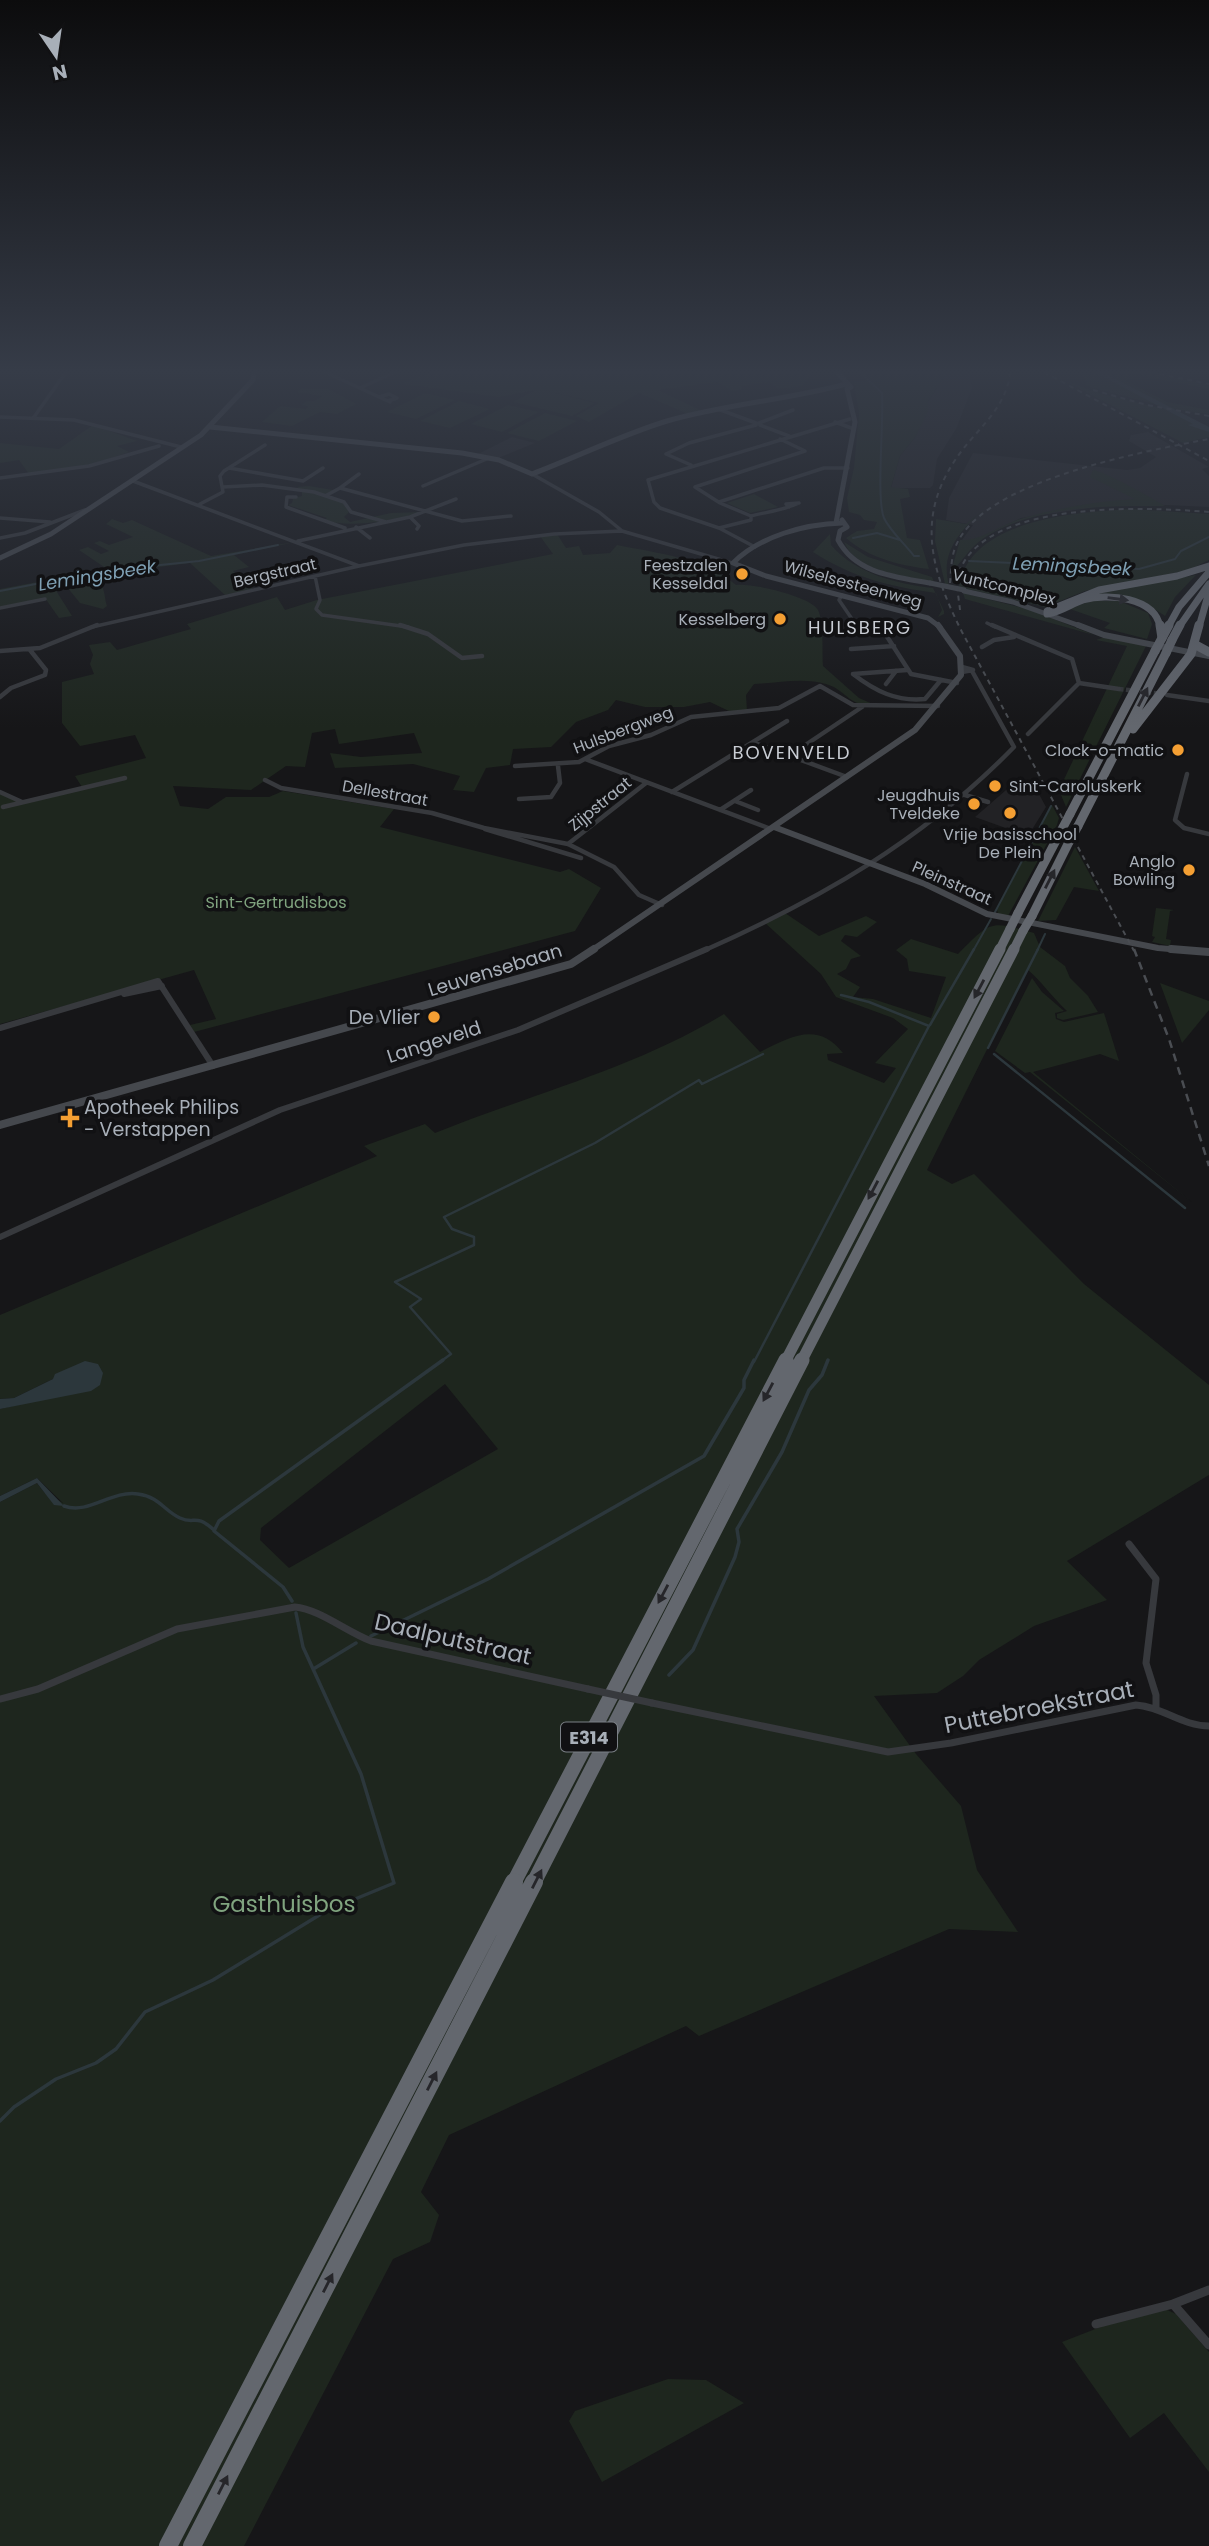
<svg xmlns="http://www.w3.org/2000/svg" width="1209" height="2546" viewBox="0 0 1209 2546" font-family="Poppins,sans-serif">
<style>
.built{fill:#222225}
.green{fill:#1e261e;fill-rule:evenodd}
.water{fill:#2c373c}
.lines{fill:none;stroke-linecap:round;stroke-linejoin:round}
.stream-far2{stroke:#2c373c;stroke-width:2}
.stream-far1{stroke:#2c373c;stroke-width:2.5}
.stream{stroke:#2c373c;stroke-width:3.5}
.street-tunnel{stroke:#333538;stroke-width:4.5;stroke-dasharray:4.5 2.5;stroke-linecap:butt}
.street-far4{stroke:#37393d;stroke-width:3.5}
.street-far3{stroke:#37393d;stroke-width:4.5}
.street-far2{stroke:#37393d;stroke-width:6}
.street-far1{stroke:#37393d;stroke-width:7}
.street{stroke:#37393d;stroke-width:9}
.secondary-far2{stroke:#45484d;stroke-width:5}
.secondary-far1{stroke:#45484d;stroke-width:6}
.secondary{stroke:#45484d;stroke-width:8}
.highway-far4{stroke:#63676e;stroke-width:7}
.highway-far3{stroke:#63676e;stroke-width:9}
.highway-far2{stroke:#63676e;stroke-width:11}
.highway-far1{stroke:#63676e;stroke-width:15}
.highway{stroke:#63676e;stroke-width:18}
.rail-far1{stroke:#4a4d52;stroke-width:2;stroke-dasharray:5 4.5;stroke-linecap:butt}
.rail{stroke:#4a4d52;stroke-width:2.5;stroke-dasharray:8 6;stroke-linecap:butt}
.street-bridge{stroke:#37393d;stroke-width:7}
.secondary-bridge{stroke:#45484d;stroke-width:5}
.highway-bridge{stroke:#63676e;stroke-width:9}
.oneway{fill:#26262a}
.poi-dot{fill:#f49f33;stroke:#111113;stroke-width:2.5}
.labels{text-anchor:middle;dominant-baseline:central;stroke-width:7;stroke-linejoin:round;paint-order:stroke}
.far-poi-label{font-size:16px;fill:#a8afb8;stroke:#111113;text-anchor:end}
.far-street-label{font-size:16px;fill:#a8afb8;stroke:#111113}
.far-park-label{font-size:16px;fill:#80a47f;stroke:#111113}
.far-water-label{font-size:18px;font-style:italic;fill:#7fa0b4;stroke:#111113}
.far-neighbourhood-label{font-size:18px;letter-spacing:2px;fill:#c9cdd4;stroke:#111113}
.shield{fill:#111113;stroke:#7b8086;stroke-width:2}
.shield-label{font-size:18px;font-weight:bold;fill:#a8afb8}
.street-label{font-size:19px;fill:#a8afb8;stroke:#111113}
.poi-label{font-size:19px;fill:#a8afb8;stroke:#111113;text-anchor:end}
.near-street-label{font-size:23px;fill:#a8afb8;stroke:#111113}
.near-park-label{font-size:23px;fill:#80a47f;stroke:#111113}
</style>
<rect width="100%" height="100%" fill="#161618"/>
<path class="built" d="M947 372H969L972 388 956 429 937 459 933 485 930 488H891L900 456 916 436 928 402Z
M1148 432 1209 467 1202 469 1209 476V507L1122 503 1021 518 973 541 962 540 973 525 946 520 949 498 973 453 1127 470 1140 468 1156 457 1129 441 1131 435Z
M512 437 535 443 498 458 476 455Z
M1013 784 1034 785 1046 807 1028 836 975 817Z"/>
<path class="green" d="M429 372H809L813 374 802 386 777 389 770 382 741 386 743 389 732 391 717 382 658 390 702 411 688 414 639 393 589 422 576 416 599 403 539 389 595 403 572 416 513 402 536 390 499 397 402 384Z
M861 372H947L928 401V411L916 436 900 456 891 487 908 489 910 497 900 499 907 538 920 540 929 569C903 566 870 559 846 538L857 531 874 529 877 522 864 520 860 515 849 512 847 498 854 468 859 414 854 382 870 380Z
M1094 372 1162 406 1087 386 1083 376Z
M1102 372H1144L1209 385V389L1134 374 1126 381 1167 402 1209 410V414L1173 409Z
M1061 379 1101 394 1168 410 1209 432V437L1183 443Z
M302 388 329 389 356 404 337 414 320 412 292 426 262 422 280 406 306 409 308 406 301 405 307 401H315L322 396 297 392Z
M425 393 455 400 416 419 387 412Z
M459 401 490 409 450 428 420 421Z
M508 405 539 412 502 432 471 424Z
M545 413 577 421 539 441 507 433Z
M93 425 137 441 117 446 129 452 95 464 29 474 19 460 0 463V443L59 449Z
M1093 470C1104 471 1154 499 1165 506 1108 506 1035 505 984 538 970 547 962 562 951 572L960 540C981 541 1000 525 1020 519 1056 508 1100 501 1135 499L1090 477Z
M309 486 333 490 325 496 344 503 349 512 344 517 350 522 391 513 422 512C397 520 349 529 324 520L327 518 288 505 292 503 293 499H289L302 496V490L297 487Z
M754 494 778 507 750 513 727 503Z
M1131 509 1209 514V560L1189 570 1085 591 1045 607 959 587C969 519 1077 512 1131 509Z
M981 512C959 532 940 554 949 585L945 584 935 541 936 519 966 524Z
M112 519 123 523 132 520 211 556 295 542 234 555 249 567 233 571 253 589 225 595 190 563 50 581 72 616 59 618 45 598 0 607V589L107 569 79 550 88 547 101 554 109 551 94 543 100 541 109 545 133 537 106 524Z
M557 534 566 548 579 546 583 555 610 553 617 545C656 553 705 558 736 585 751 583 811 596 818 610 824 621 822 653 823 666L859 698 875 705C848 707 847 690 826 684 804 677 777 683 754 684L746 695 747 711 733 713 710 702 684 707H645L616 700 608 710 576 722 551 747 513 749 510 765 486 768 474 792 453 790 460 776 413 764 335 768 330 753 361 757 422 753 414 733 339 744 335 729 312 733 305 767 286 766 251 790 173 786 180 806 208 809 226 797H269L283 791 394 809 380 827 560 872 569 869 601 888 575 931 194 1032 190 1025 216 1019 194 970 0 1024V793L19 802 82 787 75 776 146 758 135 735 80 746 62 723V682L94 674 90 664 93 655 89 645 110 642 117 650 191 629 187 624 277 597 285 610 317 600 553 554 540 536Z
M830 534 831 545C856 574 898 584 933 588L944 611V614L938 617 942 610 936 593C891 587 851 577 813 552Z
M844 542 868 557 932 577 934 582C905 576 856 572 844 542Z
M1196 575 1175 597 1165 616 1147 604 1090 594Z
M94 579C106 585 104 597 107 606L103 609 80 603 67 587 74 582Z
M963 593 1031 610 1094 635 965 599Z
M1090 601H1119L1148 613 1152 624 1147 639 1104 628 1110 623 1070 609Z
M1105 637 1146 646 1066 807 1059 790 1127 646 1096 640Z
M1052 805 1059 818 1057 825 1008 916 998 914 997 910Z
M1075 847 1099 891 1074 887 1056 920 1038 921Z
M1156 908 1174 910 1170 911 1166 939 1171 940 1170 946 1152 942 1155 937 1152 936Z
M785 913 819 936 866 916 877 922 857 937 845 935 841 941 861 956 851 959 846 969 837 974 860 987 853 997 873 999 931 1018 946 977 909 971 907 959 896 950 911 939 958 954C991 921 989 920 1034 933L1040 947 1065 966 1070 978 1088 996 1098 1012 1063 1020 1057 1018V1014L1067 1011C1052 997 1042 982 1027 969L927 1170 952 1184 974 1174 1084 1284 1209 1385V1475L1067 1561 1107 1600 1034 1626 979 1660 963 1676 937 1693 874 1696 916 1754 961 1806 977 1870 1018 1932 949 1929 699 2036 686 2026 449 2135 421 2192 439 2215 430 2242 393 2259 244 2546H0V1502L37 1483 44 1492 63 1503 37 1478 0 1496V1409L55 1396 53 1379 14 1398 0 1399V1315L377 1156 364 1146 425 1124 435 1133C532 1094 635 1068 724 1014L760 1052C791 1036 818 1021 843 1053L827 1054 828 1060 884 1083 896 1068 875 1063 908 1029 893 1018 836 997 821 974 764 922ZM445 1384 498 1449 289 1568 260 1540 261 1528Z
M1032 978 1042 992 1064 1011 1055 1013 1056 1019 1064 1022 1104 1013 1119 1061 1100 1054 1033 1072 1193 1203 1030 1072 1025 1073 995 1051Z
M1160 983 1209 1001V1010L1182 1043Z
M1165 2309 1176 2314 1209 2352V2472L1164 2413 1130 2438 1062 2342 1103 2326Z
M668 2379 706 2380 744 2403 602 2482 569 2421 575 2411Z"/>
<path class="water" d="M1094 372H1102L1209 427V432L1188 425 1193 424Z
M85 1361 98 1364 103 1373 100 1385 91 1391 0 1409V1399L14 1398 53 1379 55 1374Z
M37 1478 64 1506 54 1505 37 1483 0 1502V1496Z"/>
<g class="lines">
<path class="stream-far2" d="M860 372 882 393C884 420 876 499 884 518 890 531 905 544 914 556H919
M853 538 877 533 900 540
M969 561 1139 569 1175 559 1181 551 1209 537
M0 591 102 571 199 561 278 545
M994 914 1051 806
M973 951 991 919
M1037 951 1045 934"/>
<path class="stream-far1" d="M930 1025 974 949
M988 1048 1038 949
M994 1054 1185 1208
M440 1362 451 1354 410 1307 421 1299 395 1282 474 1245V1237L452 1229 444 1217 595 1143 699 1080 702 1084 763 1054
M754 1362 929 1026 869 1002 841 995"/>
<path class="stream" d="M64 1506C89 1515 111 1490 138 1494 160 1497 164 1511 180 1518 195 1525 195 1513 214 1530
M292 1601 283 1587 214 1531 219 1521 443 1360
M371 1636 488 1579 704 1456 744 1388V1380L754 1360
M315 1668 356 1643
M669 1675 693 1650 735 1557 739 1542 737 1529 782 1452 809 1390 822 1375 828 1360
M0 2121 14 2107 56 2079 96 2063 116 2049 145 2012 213 1980 326 1911 394 1883 361 1774 303 1647 296 1613"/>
<path class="street-tunnel" d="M1119 689 1162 694"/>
<path class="street-far4" d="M325 372 390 402
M360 388 395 372
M379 397 389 394 397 398 388 401
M718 409 756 423
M0 417 74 420 181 447
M34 417 66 372
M835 422 854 429
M759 423 793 410
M760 425 789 436
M691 465 666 454 689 443 756 425
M229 468 303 481 323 468
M532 474 599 512 621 530
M0 478 89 466 159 446
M133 481 359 566
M423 486 489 458
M223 487 262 485 314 492 344 502 351 512 386 522
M340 488 359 474
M327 495 340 488 462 521 511 516
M296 497H287L286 507 345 528
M719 502 824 468H848
M200 504 223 492 220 476 224 471 265 445
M751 516 720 503 695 487 805 451 780 439
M410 517 419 526 417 529
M0 518 50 522
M356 527 370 538
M719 528 751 520V516C767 512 784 510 799 503L786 504 789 507
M0 538 25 533 85 510
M298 541 410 517 456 499
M755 547 719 528 660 508 654 502 648 480 850 419
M315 576 320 600 316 609 322 615 408 627
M842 595 839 600 854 622 867 627
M0 608 45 599
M854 622V627
M987 623 995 627
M92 627 359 566 464 545 554 534 622 531 732 563"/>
<path class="street-far3" d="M400 625 428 634 462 658 482 656
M854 625V630L871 629
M863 625 886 635 911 674 957 683
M992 625 1072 659 1079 683
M982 647 994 640 1014 637
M851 649 894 646
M0 651 40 648 97 625
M962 667 973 670 962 672
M907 670 853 674C875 691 897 702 925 699L941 680
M1079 683 1119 689
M886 684 896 671
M1167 695 1209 701
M0 697 11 688 45 675 46 670 30 650
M1028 734 1079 683
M755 743 847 777
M789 756 862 707
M585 759 771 829
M515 766 579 762 609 746 651 735 691 717 779 708 820 686 853 705 938 706
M1187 774 1175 820 1184 828 1209 834
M265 780 281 788 432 813 484 828 568 844 614 867 639 895 662 905
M0 792 22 802
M672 792 787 721
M965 795 988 802
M519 799 551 797 560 783 558 766
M735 801 758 810
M3 807 125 778
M720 810 751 790
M485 829 581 858
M568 844 646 783
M703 951C822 898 922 841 1014 747L972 671"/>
<path class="street-far2" d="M124 994 162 986
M0 1028 158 981 213 1066
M0 1237 280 1110 518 1030 707 949"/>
<path class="street-far1" d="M1129 1544 1156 1579 1146 1663 1156 1695V1708
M0 1699 38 1689 177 1629 295 1607C319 1609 347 1632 371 1641L588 1689
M652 1703 888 1752 951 1743 1136 1705C1163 1707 1182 1726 1209 1726"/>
<path class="street" d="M1173 2304 1209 2345
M1096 2324 1173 2304 1209 2290"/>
<path class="secondary-far2" d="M210 427 462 453 499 460 532 474C577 457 621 435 667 421 726 404 787 400 846 384
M842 520 847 527 840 531 838 540C856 574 896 577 930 583
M836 523 855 422 847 389 851 387 837 372
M842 523C805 524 760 536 733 563L766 576 928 618 940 627
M0 558 51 534 201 435 253 380 254 372
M964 591 1013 602 1083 627"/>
<path class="secondary-far1" d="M1078 625 1104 635 1209 656
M774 827 925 884 987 914 1158 948 1193 951
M591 951 915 730 961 675 960 656 938 625"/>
<path class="secondary" d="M1171 949 1209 952
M0 1125 571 964 594 949"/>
<path class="highway-far4" d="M1160 627C1155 597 1108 593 1083 600 1072 604 1063 610 1052 613L1047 614V611L1099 590 1177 576 1209 566
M1168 627 1179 607 1209 572
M1179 627 1209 584
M1199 627 1209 592"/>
<path class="highway-far3" d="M1160 625 1162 638
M1162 638 1169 625
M1172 640 1180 625
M1194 644 1209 652
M1133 729 1191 654 1199 625
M1070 814 1155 651
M1078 826 1166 653
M1018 913 1061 831
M1032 916 1069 842
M999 951 1010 929
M1013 951 1023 931"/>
<path class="highway-far2" d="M785 1362 1000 949
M801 1362 1014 949"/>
<path class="highway-far1" d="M513 1884 786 1360
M533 1884 802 1360"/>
<path class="highway" d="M168 2546 514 1882
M192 2546 534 1882"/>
<path class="rail-far1" d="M1010 372C1008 398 991 417 974 436 915 502 924 557 962 632L1134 951
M1044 372 1209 461
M1150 372 1209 384
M1093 390 1147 405 1209 416
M950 583C951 573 951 561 954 551 975 481 1147 451 1209 439
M960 610C959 599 955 582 959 572 987 499 1146 507 1209 512"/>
<path class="rail" d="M1134 949 1169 1039 1209 1166"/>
<path class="street-bridge" d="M588 1689 652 1703"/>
<path class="secondary-bridge" d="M930 583 964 590"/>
<path class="highway-bridge" d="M1155 651 1162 638
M1166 653 1172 640
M1061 831 1070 814
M1069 842 1078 826
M1010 929 1018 913
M1023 931 1032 916"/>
</g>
<defs><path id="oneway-solid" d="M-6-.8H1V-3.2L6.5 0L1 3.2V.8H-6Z" transform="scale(1.75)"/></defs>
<g class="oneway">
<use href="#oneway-solid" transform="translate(1118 599) rotate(8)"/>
<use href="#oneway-solid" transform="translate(1143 697) rotate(-63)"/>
<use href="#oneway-solid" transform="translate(1050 879) rotate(-63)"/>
<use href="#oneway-solid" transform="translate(979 989) rotate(118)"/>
<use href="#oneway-solid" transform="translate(873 1190) rotate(118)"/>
<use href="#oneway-solid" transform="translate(768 1392) rotate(118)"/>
<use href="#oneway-solid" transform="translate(663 1594) rotate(118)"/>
<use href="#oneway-solid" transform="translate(537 1879) rotate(-63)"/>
<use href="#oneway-solid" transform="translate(432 2081) rotate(-63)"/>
<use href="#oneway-solid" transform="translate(328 2283) rotate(-63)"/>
<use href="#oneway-solid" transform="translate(223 2485) rotate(-63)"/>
</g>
<linearGradient id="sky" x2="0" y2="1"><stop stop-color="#0c0c0d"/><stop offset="0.51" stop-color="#363c48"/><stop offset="1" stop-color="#363c48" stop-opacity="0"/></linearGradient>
<rect width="1209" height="728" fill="url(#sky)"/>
<g class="poi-dot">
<circle cx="742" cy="574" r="7"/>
<circle cx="780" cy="619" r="7"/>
<circle cx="1178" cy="750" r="7"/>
<circle cx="995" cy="786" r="7"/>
<circle cx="974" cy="804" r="7"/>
<circle cx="1010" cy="813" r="7"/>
<circle cx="1189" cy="870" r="7"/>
<circle cx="434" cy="1017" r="7"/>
<path d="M66.5 1107.5h7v7h7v7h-7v7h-7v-7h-7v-7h7z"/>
</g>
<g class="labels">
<g class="far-poi-label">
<text x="728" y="565">Feestzalen<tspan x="728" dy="18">Kesseldal</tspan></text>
<text x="766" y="619">Kesselberg</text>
<text x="1164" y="750">Clock-o-matic</text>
<text x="1009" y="786" text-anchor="start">Sint-Caroluskerk</text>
<text x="960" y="795">Jeugdhuis<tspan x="960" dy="18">Tveldeke</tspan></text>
<text x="1010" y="834" text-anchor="middle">Vrije basisschool<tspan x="1010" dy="18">De Plein</tspan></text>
<text x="1175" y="861">Anglo<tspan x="1175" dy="18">Bowling</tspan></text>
</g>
<g class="far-street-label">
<text transform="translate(275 573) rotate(-13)">Bergstraat</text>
<text transform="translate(853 584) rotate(15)">Wilselsesteenweg</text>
<text transform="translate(1004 587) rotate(14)">Vuntcomplex</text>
<text transform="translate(623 730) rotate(-21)">Hulsbergweg</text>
<text transform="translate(385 793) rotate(10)">Dellestraat</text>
<text transform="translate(600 804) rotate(-39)">Zijpstraat</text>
<text transform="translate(952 883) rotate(24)">Pleinstraat</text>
</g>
<g class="far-park-label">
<text x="276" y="902">Sint-Gertrudisbos</text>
</g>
<g class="far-water-label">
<text transform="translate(1072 566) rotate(3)">Lemingsbeek</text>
<text transform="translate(97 575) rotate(-9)">Lemingsbeek</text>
</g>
<g class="far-neighbourhood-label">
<text x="860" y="627">HULSBERG</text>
<text x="792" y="752">BOVENVELD</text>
</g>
<rect class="shield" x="561" y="1722.5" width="56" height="29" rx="5"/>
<g class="shield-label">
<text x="589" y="1737">E314</text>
</g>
<g class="street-label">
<text transform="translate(495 970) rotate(-17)">Leuvensebaan</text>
<text transform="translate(434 1042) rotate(-18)">Langeveld</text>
</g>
<g class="poi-label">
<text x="420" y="1017">De Vlier</text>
<text x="84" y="1107" text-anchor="start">Apotheek Philips<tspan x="84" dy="22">- Verstappen</tspan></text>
</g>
<g class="near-street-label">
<text transform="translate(453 1639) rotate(13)">Daalputstraat</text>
<text transform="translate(1039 1707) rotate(-11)">Puttebroekstraat</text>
</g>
<g class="near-park-label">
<text x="284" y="1904">Gasthuisbos</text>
</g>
</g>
<g transform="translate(56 56) rotate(167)" stroke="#111113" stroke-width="5" paint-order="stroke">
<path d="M0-5L12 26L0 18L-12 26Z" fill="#a8afb8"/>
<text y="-10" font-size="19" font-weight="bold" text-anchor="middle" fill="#a8afb8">N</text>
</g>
</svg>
